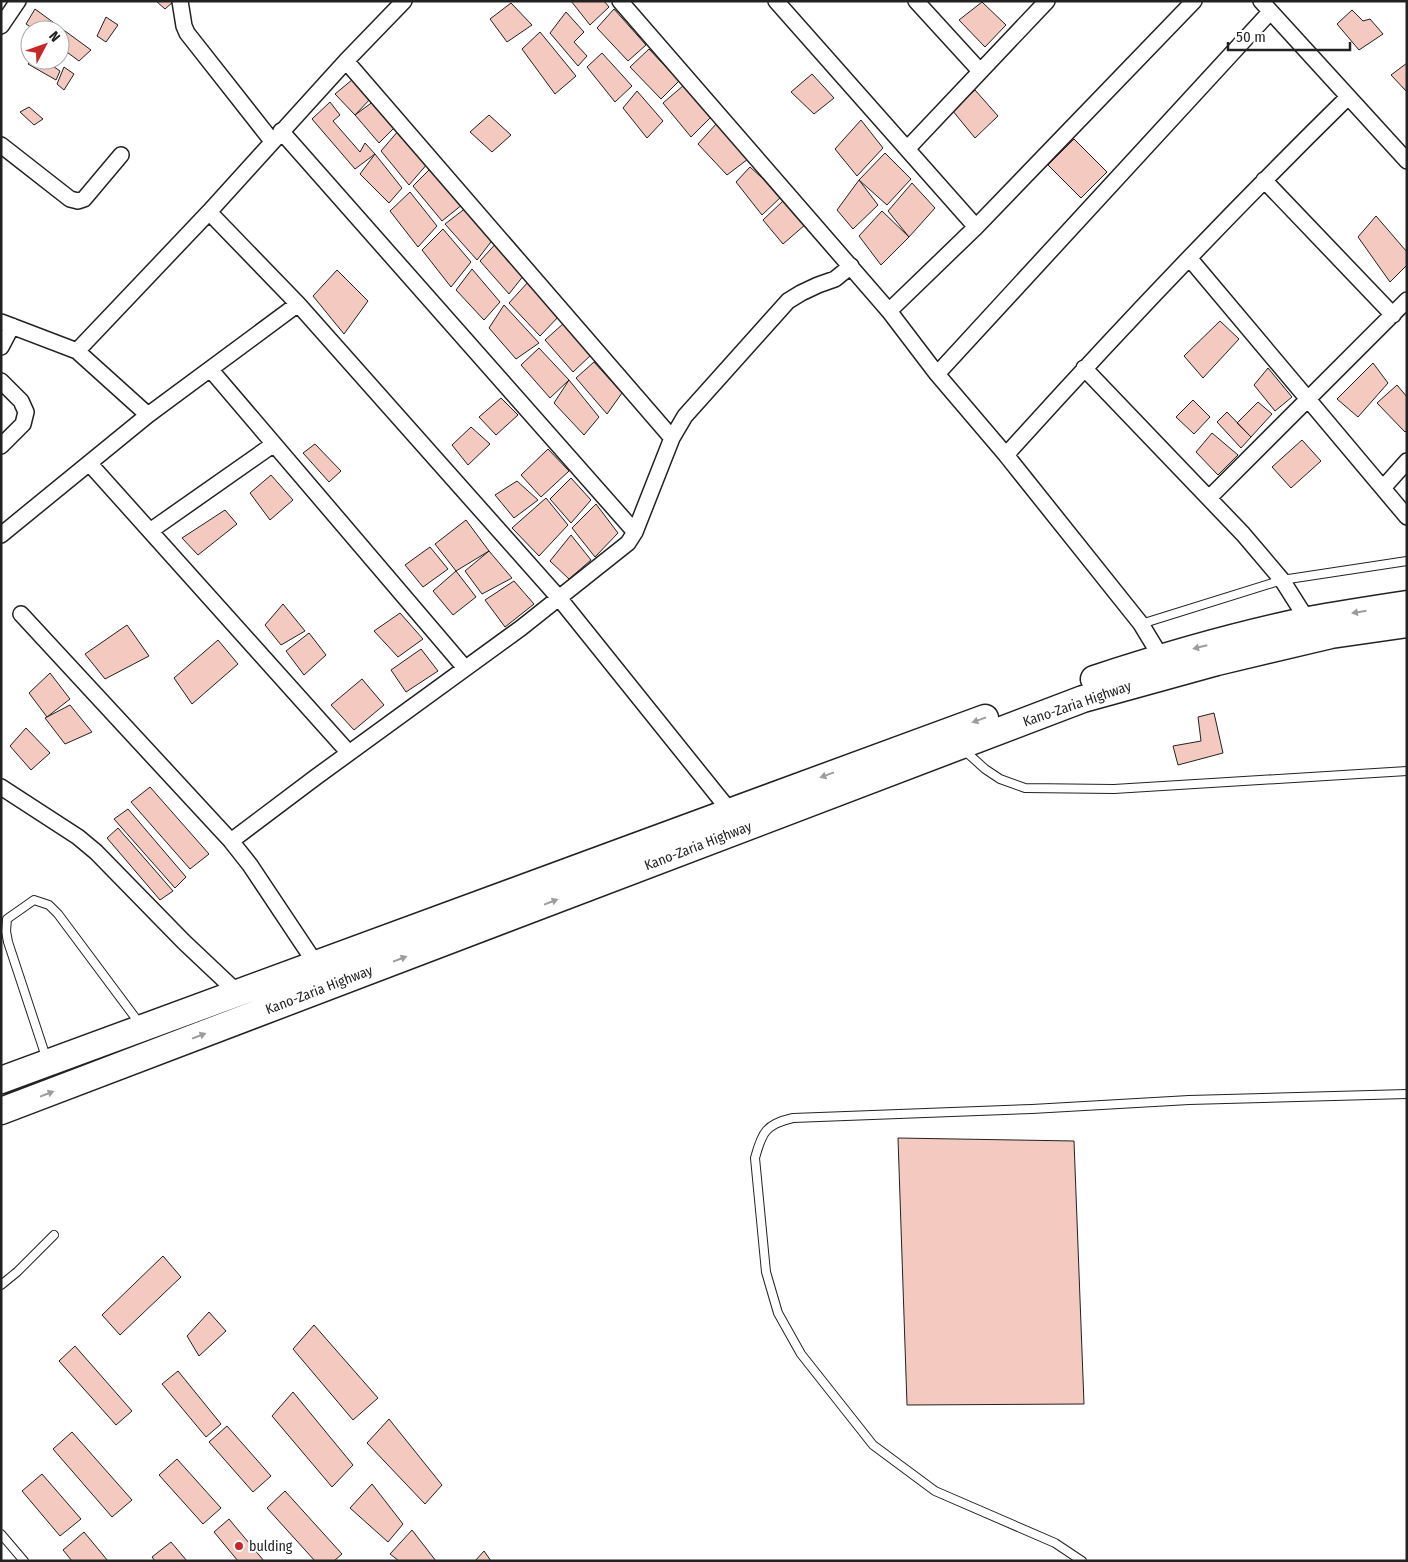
<svg xmlns="http://www.w3.org/2000/svg" width="1408" height="1562" viewBox="0 0 1408 1562" font-family="'Fira Sans Condensed',sans-serif">
<style>
.building{fill:#f3c9c0;stroke:#222}
.lines{fill:none;stroke-linecap:round;stroke-linejoin:round}
.lane-casing{stroke:#222;stroke-width:10}
.street-casing{stroke:#222;stroke-width:18}
.highway-casing{stroke:#222;stroke-width:29}
.lane{stroke:#fff;stroke-width:8}
.street{stroke:#fff;stroke-width:15}
.highway{stroke:#fff;stroke-width:26}
.oneway{fill:#9c9c9c}
.poi-dot{fill:#c62828;stroke:#fff;stroke-width:2}
.labels{text-anchor:middle;dominant-baseline:central;stroke-width:4;stroke-linejoin:round;paint-order:stroke}
.street-label{font-size:14px;fill:#222;stroke:#fff}
.poi-label{font-size:14px;fill:#222;stroke:#fff;text-anchor:start}
</style>
<rect width="100%" height="100%" fill="#fff"/>
<path class="building" d="M156 1H174L165 9Z
M571 1H604L609 7 590 25Z
M982 2 1006 25 985 47 959 20Z
M511 3 532 25 507 42 490 19Z
M35 9 91 50 79 61 60 47V30H35L26 24Z
M614 9 646 45 628 61 597 28Z
M1352 10 1363 21 1370 19 1383 34 1359 50 1337 24Z
M566 12 584 32 574 42 587 56 578 66 550 33Z
M106 17 118 25 106 42 97 36Z
M540 32 576 76 555 94 522 49Z
M649 49 679 81 661 99 630 67Z
M602 53 632 86 615 102 587 67Z
M31 60H44L60 71 56 80 28 64Z
M1407 63V92L1391 75Z
M64 67 74 74 64 90 57 84Z
M812 74 834 98 814 114 791 92Z
M353 79 372 97 355 115 335 94Z
M684 85 712 116 691 137 663 103Z
M975 90 998 116 975 138 952 110Z
M637 91 663 121 647 138 623 108Z
M374 101 396 126 379 143 355 115Z
M330 102 340 115 333 121 360 152 365 143 375 154 355 169 312 119Z
M29 107 43 119 34 125 20 112Z
M489 115 511 135 492 152 470 132Z
M861 120 883 148 857 176 835 149Z
M717 123 748 159 727 175 698 144Z
M399 130 428 163 409 185 381 151Z
M1074 139 1107 172 1081 198 1048 165Z
M885 153 911 179 887 205 859 180Z
M375 154 402 188 389 203 360 174Z
M432 167 463 204 442 221 413 186Z
M750 167 782 196 762 215 736 182Z
M859 180 878 205 853 229 837 210Z
M912 183 935 208 909 237 888 211Z
M410 192 437 226 418 247 390 211Z
M784 200 806 224 783 244 763 220Z
M467 207 494 238 477 260 445 224Z
M882 211 909 237 881 265 859 236Z
M1376 216 1407 252V265L1390 282 1358 237Z
M443 229 471 262 451 287 422 250Z
M500 239 524 275 509 294 480 261Z
M472 269 500 302 484 320 456 290Z
M337 270 368 301 344 334 313 296Z
M529 281 561 314 540 336 509 303Z
M504 305 539 343 516 359 489 328Z
M1220 321 1239 339 1203 378 1184 356Z
M564 323 592 354 573 372 545 340Z
M539 348 569 380 550 398 521 365Z
M594 362 622 393 607 414 576 378Z
M1373 363 1388 383 1358 417 1337 399Z
M1268 368 1292 397 1275 411 1254 385Z
M569 380 599 417 584 435 554 403Z
M1397 385 1407 397V430L1405 432 1377 403Z
M501 398 518 415 496 435 479 417Z
M1193 400 1210 417 1194 434 1176 417Z
M1258 402 1272 414 1251 437 1237 423Z
M1227 412 1251 437 1241 448 1217 422Z
M471 427 490 444 468 465 452 445Z
M1212 433 1238 455 1218 475 1196 452Z
M1302 440 1321 461 1291 488 1272 467Z
M315 444 341 471 329 482 303 453Z
M548 449 569 471 541 497 521 475Z
M271 475 293 500 270 520 250 493Z
M571 478 591 500 571 523 550 499Z
M517 481 538 500 514 518 495 495Z
M546 498 568 525 539 556 512 528Z
M596 504 618 533 595 557 572 528Z
M225 510 237 524 198 555 182 538Z
M466 520 489 551 456 571 435 544Z
M571 535 591 560 569 579 550 561Z
M430 547 448 569 423 587 405 565Z
M489 551 512 578 482 594 465 571Z
M456 571 476 597 453 615 433 591Z
M514 581 534 604 505 627 485 600Z
M283 604 305 631 281 645 265 625Z
M400 613 423 639 398 657 374 631Z
M127 625 149 656 105 679 85 654Z
M309 633 326 655 304 675 286 651Z
M218 640 238 664 192 704 174 678Z
M421 649 438 671 406 692 391 670Z
M50 673 70 699 47 717 29 693Z
M362 679 384 705 354 730 331 705Z
M70 705 92 732 65 744 45 718Z
M1214 713 1223 753 1178 765 1173 746 1201 741 1198 717Z
M26 728 50 753 31 770 10 746Z
M150 787 209 854 190 869 131 802Z
M128 809 186 877 175 888 114 819Z
M118 828 173 891 160 900 107 838Z
M898 1138 1074 1141 1084 1404 907 1405Z
M163 1256 181 1277 120 1335 102 1315Z
M209 1312 226 1331 199 1356 187 1336Z
M314 1325 378 1398 353 1420 293 1349Z
M75 1346 132 1411 116 1425 59 1361Z
M178 1371 221 1424 206 1437 162 1384Z
M293 1392 353 1465 332 1487 272 1416Z
M389 1419 442 1485 425 1504 367 1443Z
M227 1426 271 1476 253 1492 209 1442Z
M72 1432 132 1500 112 1517 53 1449Z
M177 1459 221 1508 203 1524 159 1475Z
M42 1474 81 1519 60 1536 22 1491Z
M372 1484 403 1524 388 1542 350 1508Z
M285 1491 342 1554 334 1561H315L267 1508Z
M229 1519 264 1561H238L214 1532Z
M412 1530 436 1561H399L390 1554Z
M84 1532 108 1561H72L63 1550Z
M171 1542 187 1561H155L152 1557Z
M484 1551 491 1561H475Z"/>
<g class="lines">
<defs>
<path id="lane" d="M1141 624 1282 580 1407 561
M964 750 985 769 1000 779 1025 788 1114 789 1407 771
M47 1060 8 942 6 931 7 919 34 900 49 905 58 914 140 1024
M1 1285 17 1272 54 1235
M1 1534 24 1561
M1082 1561 1055 1543 935 1491 873 1445 801 1354 778 1313 766 1272 755 1158C762 1132 766 1124 793 1118L1032 1109 1189 1100 1407 1094"/>
<path id="street" d="M180 1 184 26 187 33 272 141
M620 1 889 311 937 374 1006 455 1141 624 1161 657
M776 1 976 227
M916 1 980 71
M1261 1 1407 161
M1 26 18 1
M346 61 672 438
M281 131 635 532
M1 145 70 199 78 201 84 199 121 155
M907 149 1047 1
M1264 180 1393 315
M209 212 298 304 559 598 730 811
M1190 259 1407 517
M889 311 976 227 1194 1
M1 322 77 351 148 415
M1 347 12 326
M77 351 209 212 346 61 404 1
M1084 368 1243 534 1282 580 1308 621
M210 369 465 668
M937 374 1270 12
M1 381 21 401 26 412 23 424 1 446
M1006 455C1116 333 1230 213 1348 97
M89 463 349 753
M1383 488 1407 461
M1209 498 1407 300
M150 531 274 444
M1 535 148 415 298 304
M21 614 231 841 250 865 316 964
M1 787 78 837 96 852 184 942 238 993
M231 841 316 777 521 628 628 543 635 532 672 438 685 416 788 301 801 293 818 285 835 279 851 266"/>
<path id="highway" d="M1094 679C1164 656 1236 635 1309 620 1341 614 1374 609 1407 604
M1 1080 985 718
M1 1111 1083 699 1217 662 1331 635 1407 624"/>
</defs>
<use href="#lane" class="lane-casing"/>
<use href="#street" class="street-casing"/>
<use href="#highway" class="highway-casing"/>
<use href="#lane" class="lane"/>
<use href="#street" class="street"/>
<use href="#highway" class="highway"/>
</g>
<defs><path id="oneway-solid" d="M-6-.8H1V-3.2L6.5 0L1 3.2V.8H-6Z" transform="scale(1.25)"/></defs>
<g class="oneway">
<use href="#oneway-solid" transform="translate(1359 612) rotate(171)"/>
<use href="#oneway-solid" transform="translate(1200 647) rotate(166)"/>
<use href="#oneway-solid" transform="translate(979 720) rotate(160)"/>
<use href="#oneway-solid" transform="translate(827 775) rotate(160)"/>
<use href="#oneway-solid" transform="translate(551 902) rotate(-21)"/>
<use href="#oneway-solid" transform="translate(400 959) rotate(-21)"/>
<use href="#oneway-solid" transform="translate(199 1036) rotate(-21)"/>
<use href="#oneway-solid" transform="translate(47 1094) rotate(-21)"/>
</g>
<circle class="poi-dot" cx="239" cy="1546" r="5"/>
<g class="labels">
<g class="street-label">
<text transform="translate(1077 704) rotate(-19)">Kano-Zaria Highway</text>
<text transform="translate(698 846) rotate(-21)">Kano-Zaria Highway</text>
<text transform="translate(319 990) rotate(-21)">Kano-Zaria Highway</text>
</g>
<g class="poi-label">
<text x="249" y="1546">bulding</text>
</g>
</g>
<rect width="1408" height="1562" fill="none" stroke="#222222" stroke-width="5"/>
<g transform="translate(45 45) rotate(49)"><circle r="24" fill="#ffffff" stroke="#a7a7a7"/>
<path d="M0-4L9 19L0 12L-9 19Z" fill="#c62828"/>
<text y="-8" font-size="14" font-weight="bold" text-anchor="middle" fill="#222222">N</text>
</g>
<path d="M1228 42v8h122v-8" fill="none" stroke="#222222" stroke-width="2.5"/>
<text x="1236" y="42" font-size="15" fill="#222222" stroke="#ffffff" stroke-width="4" paint-order="stroke">50 m</text>
</svg>
